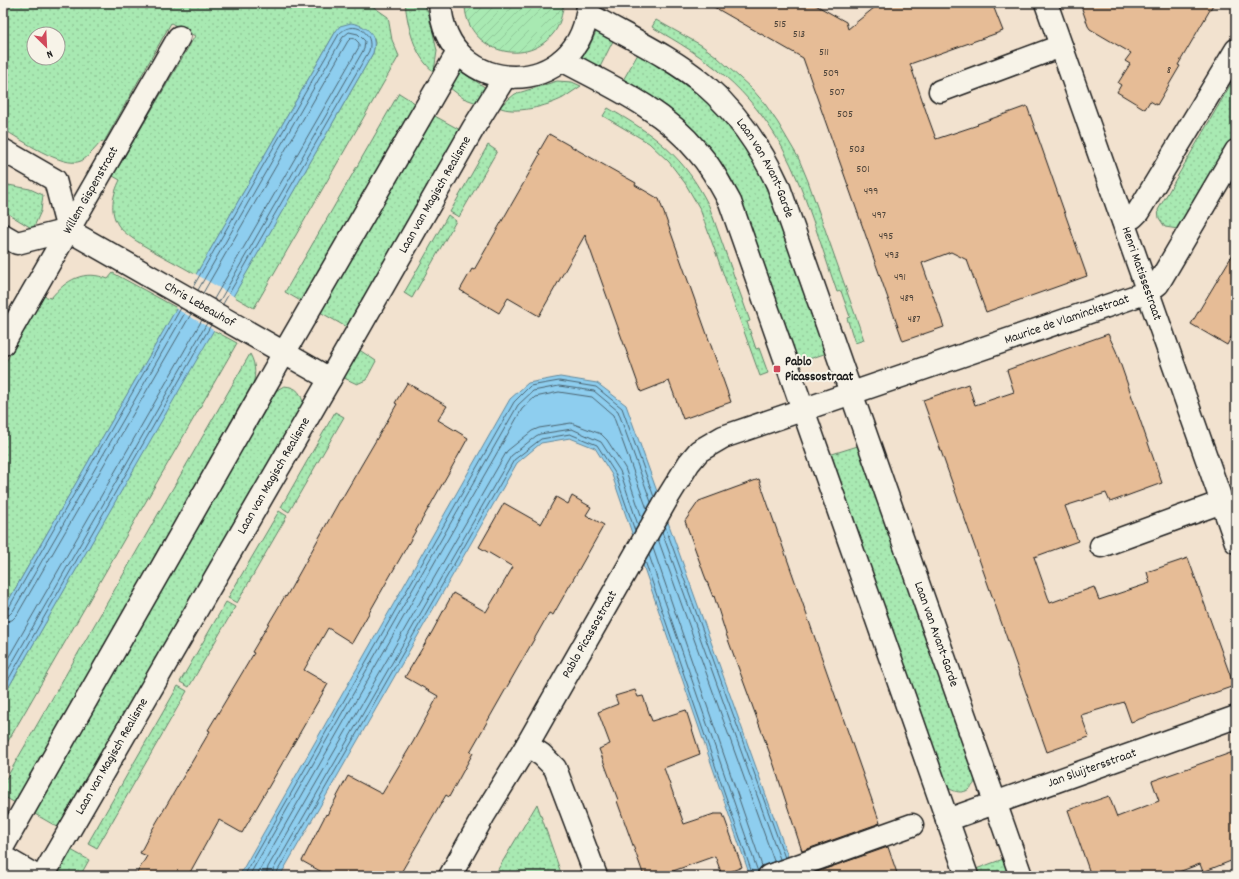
<svg xmlns="http://www.w3.org/2000/svg" width="1239" height="879" viewBox="0 0 1239 879" font-family="Dekko,sans-serif">
<style>
.grass{fill:url(#grass-dots);stroke:#628267;fill-rule:evenodd}
.garden{fill:url(#garden-furrows);stroke:#628267}
.water{fill:#8eceef;stroke:#60879b}
.pier{fill:#f2e2cf}
.lines{fill:none;stroke-linecap:round;stroke-linejoin:round}
.shore{stroke:#4a6370;stroke-width:1}
.building{fill:#e6bc96;stroke:#1c1c1c}
.street-casing{stroke:#1c1c1c;stroke-width:25}
.secondary-casing{stroke:#1c1c1c;stroke-width:25}
.street{stroke:#f7f3e8;stroke-width:22}
.secondary{stroke:#f7f3e8;stroke-width:22}
.poi-dot{fill:#d1495b;stroke:#f7f3e8;stroke-width:1.5}
.labels{text-anchor:middle;dominant-baseline:central;stroke-width:4;stroke-linejoin:round;paint-order:stroke}
.number-label{font-size:11px;fill:#4e443a}
.street-label{font-size:13px;fill:#1c1c1c;stroke:#f7f3e8}
.poi-label{font-size:13px;font-weight:bold;fill:#1c1c1c;stroke:#f7f3e8;text-anchor:start}
</style>
<defs>
<pattern id="grass-dots" width="8" height="8" patternUnits="userSpaceOnUse"><rect width="8" height="8" fill="#a8e9b2"/><path d="M2 2h.1M6 6h.1" fill="none" stroke="#90c798" stroke-width="1.8" stroke-linecap="round"/></pattern>
<pattern id="garden-furrows" width="10" height="10" patternUnits="userSpaceOnUse"><rect width="10" height="10" fill="#a8e9b2"/><path d="M-1 1l2-2M0 10L10 0M9 11l2-2" fill="none" stroke="#90c798"/></pattern>
</defs>
<rect width="100%" height="100%" fill="#f2e2cf"/>
<filter id="ink" filterUnits="userSpaceOnUse"><feTurbulence type="fractalNoise" baseFrequency=".025" numOctaves="2"/><feDisplacementMap in="SourceGraphic" scale="8" xChannelSelector="R" yChannelSelector="G"/><feConvolveMatrix kernelMatrix="1 2 1 2 8 2 1 2 1" color-interpolation-filters="sRGB"/></filter>
<g filter="url(#ink)">
<path class="grass" d="M3 3H368L388 17 392 40 399 56 254 308 233 296 373 53 375 43 374 39 336 31 196 275C178 263 128 241 118 225 109 211 113 194 120 180L113 176 195 36 171 23 104 142 102 141C95 148 90 156 81 161 63 169 20 139 3 129ZM34 34H58V58H34Z
M405 3H424L429 15 437 51 434 72C414 56 408 27 405 3Z
M656 20 701 45 716 56 752 89 765 104 778 123 798 157 808 181 864 340 855 343 847 318 850 317 841 291 837 292C820 243 806 192 782 147 768 121 747 95 725 76 703 57 678 42 652 27Z
M597 30 613 41 599 69 581 58 589 47Z
M638 54 672 72 714 107 738 133 768 186 827 353 797 363 710 150 689 125 655 99 622 82Z
M459 70 486 88 477 103 463 98 450 88Z
M1236 75V141L1178 229 1165 227 1159 218 1158 210Z
M557 81 572 82 581 86C575 90 569 94 563 98 548 106 514 115 499 107L515 94Z
M399 93 418 105 304 303 285 292Z
M608 108C655 135 684 156 709 206L750 321 747 322 756 349 759 348 768 373 760 376 700 209 685 183 669 162 649 143 603 116Z
M433 115 462 131 348 328 320 312Z
M488 145 497 151 459 217 450 212Z
M3 184 30 189 43 195 41 211 33 229 10 215 3 208Z
M448 215 456 221 412 298 404 293Z
M113 273 177 308 3 610V367L43 296 51 298C66 280 84 269 108 279Z
M213 330 237 343 3 750V697Z
M358 349 376 361 366 380 357 384 342 377Z
M250 354C257 366 255 377 252 391L17 804 3 796V784Z
M284 386C298 387 301 393 304 406L61 829 33 813 275 391Z
M335 412 344 417 289 512 281 507Z
M861 445 976 780C970 793 960 795 948 788L829 455Z
M279 511 287 516 237 603 228 598Z
M226 602 235 607 189 687 180 682Z
M178 686 187 691 97 848 88 843Z
M537 804 562 876H494Z
M71 850 89 860 80 876H56Z
M1006 858 1012 876H979L976 869Z"/>
<path class="garden" d="M465 3H564C562 14 560 26 553 34 524 70 464 49 465 3Z"/>
<path class="water" d="M351 23C368 26 378 35 373 53L3 697V610L336 31 340 26Z
M560 377 597 383 626 405 795 876H750L612 475 595 448 570 438 541 443 517 463 280 876H239L510 399 528 383Z"/>
<path class="pier" d="M194 273 235 297 215 331 175 308Z"/>
<g class="lines">
<path class="shore" d="M193 287 339 34C353 19 375 32 369 51L223 304
M198 290 343 37 349 32 358 34 365 41 364 49 219 302
M203 293 348 41 351 38 355 39 359 43V47L214 299
M665 526 785 858
M662 532 780 859
M658 539 774 861
M653 548 762 866
M649 555 758 872
M645 561 753 876
M3 611 8 609 181 308
M3 616 9 615 13 611 186 311
M3 622 12 620 17 615 191 314
M3 667 202 320
M3 679 207 323
M3 689 211 325
M244 876 514 402 530 386 559 381 596 387 622 408 654 497
M249 876 518 405 533 391 559 386 594 391 618 411 651 502
M256 876 522 409 535 397 559 392 592 397 613 415 647 509
M266 876 268 867 507 451 532 431 539 428 571 423 601 434 607 440 625 468 642 518
M272 876 273 870 511 456 536 436 540 434 572 429 601 442 620 471 638 525
M277 876V872L514 460 541 439 570 434 597 445 615 473 635 531"/>
</g>
<path class="building" d="M707 3H812L846 22 848 29 880 3H992L1003 31 910 64 928 117 936 139 978 125 977 124 1027 106 1087 276 986 312 967 260 951 252 922 263 944 327 903 341 803 58Z
M1080 3H1214L1178 65 1180 66 1157 105 1150 101 1145 109 1117 92 1121 85 1118 83 1130 64 1125 61 1131 53 1090 29 1088 26Z
M549 134 636 183 635 185 659 199 731 402 683 419 669 381 641 392 585 235 539 316 508 298 499 313 460 290 472 269 474 270 518 193 540 154 538 153Z
M1236 249V328L1227 345 1191 324Z
M1108 334 1116 351 1162 483 1110 502 1106 493 1065 506 1078 541 1034 557 1050 603 1094 587 1099 600 1150 583 1147 572 1188 558 1234 686 1131 722 1124 702 1081 715 1089 737 1047 752 923 400 968 384 975 405 1014 392 1007 370Z
M407 383 447 406 438 420 468 438 452 467 352 643 328 628 304 670 328 684 242 833 219 820 188 876H135L147 856 140 853 152 830 210 731 208 730 254 653 252 652 285 596 286 597 340 500H341L386 423 397 404 395 403Z
M759 479 880 823 802 851 774 765 726 634 714 596 713 597 704 574 685 521 699 501Z
M572 496 591 507 586 515 604 525 553 615 549 613 470 752 473 753 449 797 446 795 399 876H329L302 861 326 814 327 815 348 776 382 794 413 742 438 696 405 677 432 632 453 593 486 612 513 567 479 547 504 503 541 524 556 497 568 504Z
M635 690 638 697 643 696 652 721 686 710 700 754 664 768 684 824 714 814H723L742 867 722 875 715 856 659 876H644L617 801 618 800 599 749 610 744 598 712 618 704 615 696Z
M1236 751V859L1203 872 1200 864 1168 876H1091L1068 810 1109 796 1117 817 1159 801 1152 781Z
M888 847 898 876H811V874Z"/>
<g class="lines">
<defs>
<g id="street">
<path id="s1" d="M1046 3 1236 542"/>
<path d="M940 91 1061 46"/>
<path d="M3 150 55 180 68 230"/>
<path d="M1123 220 1133 217 1138 212 1236 50"/>
<path id="s2" d="M3 235 17 243 68 230 330 379"/>
<path id="s3" d="M3 344 179 37"/>
<path d="M1101 546 1222 502"/>
<path d="M527 745 542 755 555 768 596 876"/>
<path id="s4" d="M947 820 1236 717"/>
<path d="M3 846 284 353 458 52"/>
<path d="M3 857 36 876"/>
<path id="s5" d="M43 876 330 379 474 127 505 77"/>
<path id="s6" d="M450 876 484 815 527 745 668 497 689 463 699 451 723 437 1148 292 1158 284 1236 151"/>
<path d="M769 876 912 825"/>
</g>
<g id="secondary">
<path d="M440 3C445 102 584 101 588 3"/>
<path id="s7" d="M588 14C626 36 672 57 705 85 737 113 760 146 778 185L1021 876"/>
<path d="M562 60C610 86 662 108 697 151 711 166 720 184 730 202L967 876"/>
</g>
</defs>
<use href="#street" class="street-casing"/>
<use href="#secondary" class="secondary-casing"/>
<use href="#street" class="street"/>
<use href="#secondary" class="secondary"/>
</g>
</g>
<rect class="poi-dot" x="773" y="365" width="8" height="8" rx="2"/>
<g class="labels">
<g class="number-label">
<text x="780" y="25">515</text>
<text x="799" y="35">513</text>
<text x="824" y="53">511</text>
<text x="1169" y="71">8</text>
<text x="831" y="74">509</text>
<text x="837" y="93">507</text>
<text x="845" y="115">505</text>
<text x="857" y="150">503</text>
<text x="863" y="170">501</text>
<text x="871" y="192">499</text>
<text x="879" y="216">497</text>
<text x="886" y="237">495</text>
<text x="892" y="256">493</text>
<text x="900" y="278">491</text>
<text x="907" y="299">489</text>
<text x="914" y="320">487</text>
</g>
<g class="street-label">
<text stroke="none"><textPath href="#s7" startOffset="241">Laan van Avant-Garde</textPath></text>
<text stroke="none"><textPath href="#s3" startOffset="177">Willem Gispenstraat</textPath></text>
<text stroke="none"><textPath href="#s5" startOffset="786">Laan van Magisch Realisme</textPath></text>
<text stroke="none"><textPath href="#s1" startOffset="287">Henri Matissestraat</textPath></text>
<text stroke="none"><textPath href="#s2" startOffset="220">Chris Lebeauhof</textPath></text>
<text stroke="none"><textPath href="#s6" startOffset="884">Maurice de Vlaminckstraat</textPath></text>
<text stroke="none"><textPath href="#s5" startOffset="462">Laan van Magisch Realisme</textPath></text>
<text stroke="none"><textPath href="#s7" startOffset="738">Laan van Avant-Garde</textPath></text>
<text stroke="none"><textPath href="#s6" startOffset="279">Pablo Picassostraat</textPath></text>
<text stroke="none"><textPath href="#s5" startOffset="138">Laan van Magisch Realisme</textPath></text>
<text stroke="none"><textPath href="#s4" startOffset="154">Jan Sluijtersstraat</textPath></text>
</g>
<g class="poi-label">
<text x="785" y="362">Pablo<tspan x="785" dy="15">Picassostraat</tspan></text>
</g>
</g>
<rect width="1239" height="879" fill="none" stroke="#f7f3e8" stroke-width="16"/>
<rect x="8" y="8" width="1223" height="863" fill="none" stroke="#1c1c1c" stroke-width="1.5" filter="url(#ink)"/>
<g transform="translate(46 46) rotate(156)"><circle r="19" fill="#f7f3e8" stroke="#9f9d96"/>
<path d="M0-3L7 15L0 10L-7 15Z" fill="#d1495b"/>
<text y="-6" font-size="11" font-weight="bold" text-anchor="middle" fill="#1c1c1c">N</text>
</g>
</svg>
